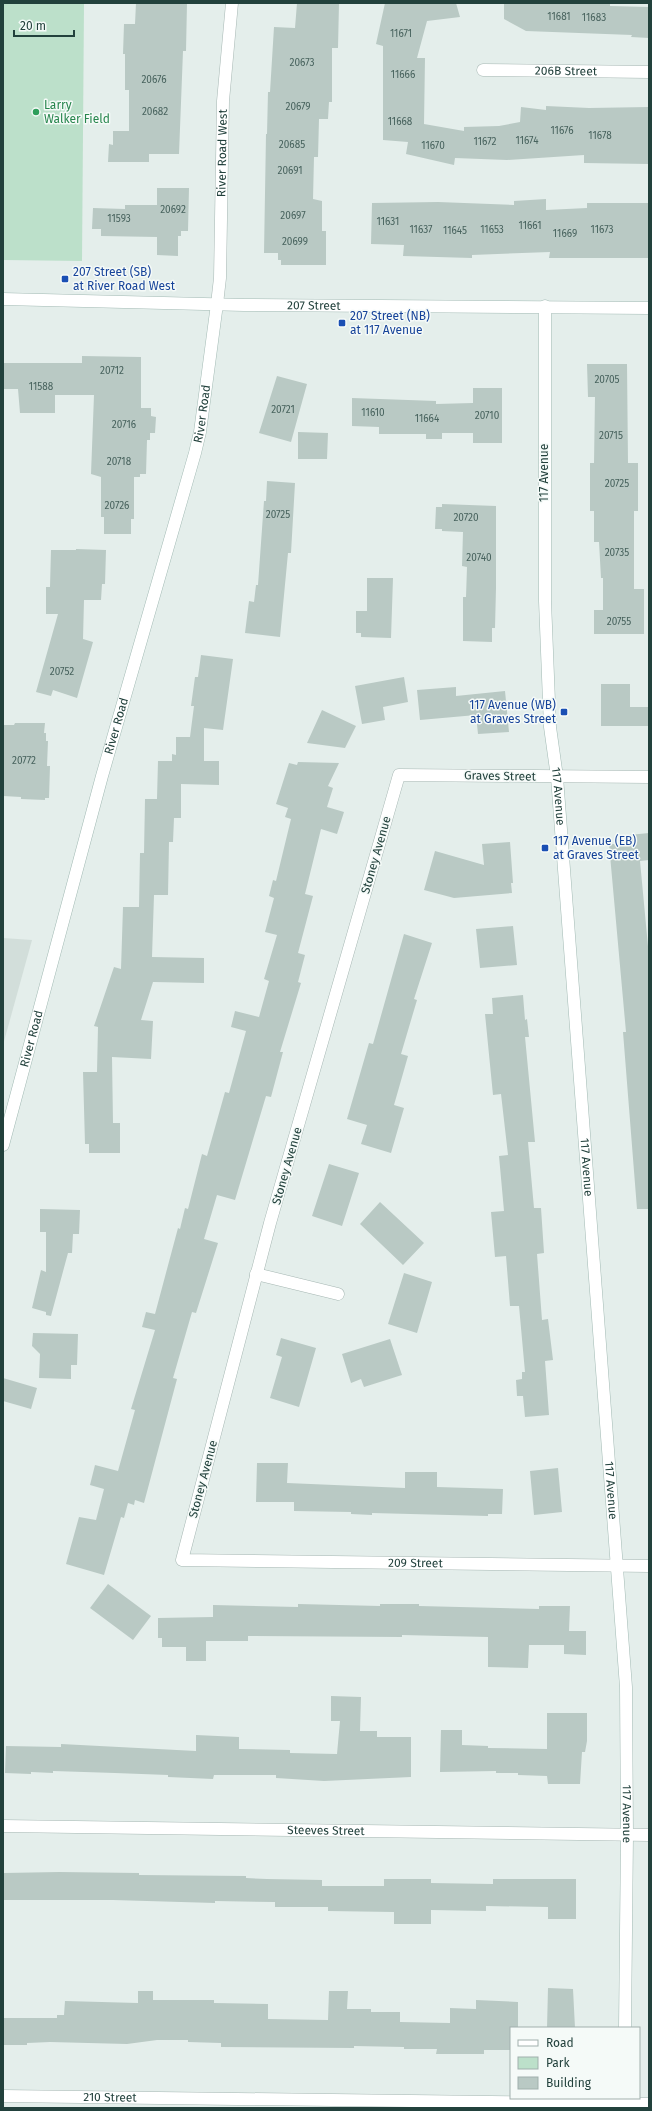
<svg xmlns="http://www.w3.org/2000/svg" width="652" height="2111" font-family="'Fira Sans',sans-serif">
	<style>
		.built { fill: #d2deda }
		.green { fill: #bce0ca }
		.building { fill: #b9c9c4 }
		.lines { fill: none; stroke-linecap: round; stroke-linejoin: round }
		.street-casing { stroke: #a6b7b3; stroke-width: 13 }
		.secondary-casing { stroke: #a2bab4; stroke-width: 13 }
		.street { stroke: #fff; stroke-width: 12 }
		.secondary { stroke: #fff; stroke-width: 12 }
		.leisure-dot { fill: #2e9e5b; stroke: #f5faf8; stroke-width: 1.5 }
		.transit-dot { fill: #1a4fb4; stroke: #f5faf8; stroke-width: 1.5 }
		.labels { text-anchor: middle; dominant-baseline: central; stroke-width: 3; stroke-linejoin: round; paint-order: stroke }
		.number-label { font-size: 10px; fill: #48635e }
		.street-label { font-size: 12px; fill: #22413c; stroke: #f5faf8 }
		.leisure-label { font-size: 12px; fill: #27864d; stroke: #f5faf8; text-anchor: start }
		.transit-label { font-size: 12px; fill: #164399; stroke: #f5faf8; text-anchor: start }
	</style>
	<rect width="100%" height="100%" fill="#e4eeeb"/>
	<!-- built -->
	<path class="built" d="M3,938L32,940L3,1045Z"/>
	<!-- green -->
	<path class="green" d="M3,3H84L82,261L3,260Z"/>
	<!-- building -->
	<path class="building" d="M136,3H187L186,51H183L179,154H149V162H108L109,144L113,145V131H129V90H125V54H123L124,24H135Z
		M297,3H339L338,48H332V102H329L328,119H319L318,157H314L313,199L322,201V231H326V265H281V260H278V253H264L266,134H267L268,92H270L274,27L295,28Z
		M385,3H456L460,17L427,21L417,58H425L424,124L464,131V127L499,126L520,122L521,107L546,110V106L589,108L649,107V164L584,163V155L507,160L455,158L454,165L406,154L408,142L383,140V46L376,44Z
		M504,3H610V6L649,7V38L631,37L632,35L526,31L504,19Z
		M157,188H189L188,231H181V236H178V256L157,255V237L101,236V229H92L93,208L125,209V205H157Z
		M546,199V210L587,208V203H649V258H549L550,252L472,255V258L403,256L404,245L371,244L372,203L438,202L514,205V201Z
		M82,356L141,357V408H151V416L156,417L155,433H150V440H147L146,474H140V477H134V519H131V534H104V517H101V477L91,474L94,395H55V413H20L18,389H3V363H82Z
		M587,364H627L628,463H638V511H634V589H644V634H594V610H603V578H601L599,542H594V511H590V463H594L595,397H588Z
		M277,376L307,384L291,442L259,433Z
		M473,388H502V443H473V433H442V439H426V434H379V427L352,426V398L436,401V404L473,403Z
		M298,432L328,433L327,459H298Z
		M267,481L295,483L291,553H288L280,637L245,633L249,601L254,602L256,585H258L264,501H266Z
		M442,504L496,506V588L495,628H492V642L463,641V597H466L467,567L462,566L463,532L442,531V529H435L436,507H442Z
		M76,549L106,550L105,584H102L101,600H84L83,639L93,642L77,698L53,690L51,696L36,692L58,614H46V587H50L51,550H76Z
		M367,578H393L391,638L361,637V633H356V611H367Z
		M201,655L233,659L223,730L204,728V761H219V785L181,784V818H174L173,842H169L168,895H154L152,957L204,958V983L153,982L141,1020L153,1021L151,1059L112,1057L113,1123H120V1153H89V1144H85L83,1072H97L98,1027L94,1026L114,967L121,969L123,907H139L140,853H144L145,799H157L158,761H172V754L176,755V737H190L194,706H191L195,677H198Z
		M404,677L408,702L383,707L385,720L362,724L355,686Z
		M601,684H630V707H649V726H601Z
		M456,687V696L505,691L509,732L478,734L476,715L420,720L417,690Z
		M322,710L356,726L345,748L307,743Z
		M15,723H45L44,733H46V741H48L47,766H50L49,798H45V800L21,799V797L3,796V725H14Z
		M298,762L339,763L328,786L333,788L327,807L344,812L337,834L321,829L305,894L313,896L298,953L305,955L298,982L301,983L280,1052H283L271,1097L266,1096L235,1200L217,1195L204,1239L218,1243L196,1313L192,1312L173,1378L177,1379L144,1503L135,1500L134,1505L128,1503L124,1518L121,1517L104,1575L66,1564L79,1517L96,1520L104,1489L90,1485L95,1465L118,1471L135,1410L131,1409L155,1330L142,1327L146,1312L155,1314L178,1228L180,1229L185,1208L188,1209L202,1154L207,1156L225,1092L229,1093L246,1031L231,1027L235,1011L259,1017L269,981L264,979L277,935L265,932L274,898L269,896L273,880L276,881L291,819L285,817L288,808L276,804L289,763L297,765Z
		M649,833V860L640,861L649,957V1209H637L623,1032H626L609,844H620L619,836Z
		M510,842L513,883H511L512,893L454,898L424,890L435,851L484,865L482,844Z
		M513,926L517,965L480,968L476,929Z
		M404,934L432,943L414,999L417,1000L401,1054L408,1056L394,1105L404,1108L391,1153L361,1144L367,1125L347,1119L369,1043L373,1044Z
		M523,995L525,1020L527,1019L529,1037H525L535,1142H528L534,1208H541L544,1253L537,1254L542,1320L548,1319L553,1360L545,1361L549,1415L525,1417L523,1396H517L516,1380L522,1379V1372H525L519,1306H510L506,1256L495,1257L491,1212L504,1211L499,1156L508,1155L501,1094L493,1095L485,1014H493L492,998Z
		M329,1164L359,1173L342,1226L312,1216Z
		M380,1202L424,1243L403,1265L360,1224Z
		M40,1209L80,1210L79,1234H73L72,1253H68L51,1316L46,1315V1312L32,1308L41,1270L46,1272V1232H40Z
		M404,1273L432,1282L417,1333L388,1324Z
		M33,1333L78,1334L77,1365H71V1379L39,1378L40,1354L32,1346Z
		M281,1338L316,1348L299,1407L270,1398L282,1357L276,1355Z
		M390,1339L402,1375L364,1387L361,1379L351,1383L342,1354Z
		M3,1378L37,1388L31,1409L3,1401Z
		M257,1463H288L287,1483L405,1488V1472H437V1487L503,1489L502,1514H488V1516L372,1513V1515L351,1514V1512L294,1511V1502H256Z
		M558,1468L562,1512L534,1515L530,1471Z
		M108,1584L151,1616L133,1640L90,1608Z
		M298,1604L380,1606V1604H419V1606L539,1609V1606H570L569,1631H586V1655L564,1654V1645H529L528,1668L488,1667V1637L402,1635V1637L248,1636V1641H206V1661H186V1647H162V1638H158V1618L213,1617V1605L298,1607Z
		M331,1696L361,1697L360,1731H377V1737H411V1777L324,1781L276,1778V1775H214L213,1779L168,1777V1775L115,1773L53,1771V1773L31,1772V1774L5,1773L6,1746L61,1747V1744L196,1751V1735L239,1737V1749L290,1750V1753L337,1754L340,1721H331Z
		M547,1713H587V1741L585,1752H582L580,1784H548L547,1776L518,1775V1773H496V1771L440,1772L441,1730H462V1745L488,1746V1748L547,1749Z
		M59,1872L139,1873V1875L246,1876V1878L267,1879L322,1880V1886H384V1879H431V1883L493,1884V1879H576V1919H548V1907L486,1906V1911L431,1910V1924H394V1912L328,1911V1907H275V1902L215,1901V1903L113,1900H4V1873Z
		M548,1988L573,1989L575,2028H547Z
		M138,1991H153V2000H214V2003L268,2004V2019L328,2020L329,1991H348L347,2009H371V2012H400V2022L450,2023V2008L476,2009V2000L518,2002V2028H511V2050H484V2054H436L437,2049H404V2047L354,2046V2048L221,2047V2043L188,2042V2040H157L127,2044L50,2042L27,2043V2045H3V2018H57V2015H64L65,2001L138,2003Z"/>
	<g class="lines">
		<!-- street casing -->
		<g class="street-casing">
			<g id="street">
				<path id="s1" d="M483,70L649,72"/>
				<path id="s2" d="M217,304L220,278L223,101L232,3"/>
				<path id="s3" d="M649,777L399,775L270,1223L182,1560L649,1566"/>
				<path d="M256,1274L338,1294"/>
				<path id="s4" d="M3,1826L649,1835"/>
				<path id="s5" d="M3,2096L649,2104"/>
			</g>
		</g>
		<!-- secondary casing -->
		<g class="secondary-casing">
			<g id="secondary">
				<path id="s6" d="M3,299L244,305L649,308"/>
				<path id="s7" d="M545,306V601L550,727L557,777L626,1687L627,1835L625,2028"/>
				<path id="s8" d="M3,1145L102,776L195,453L200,432L217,304"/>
				<path d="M624,2108V2098"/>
			</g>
		</g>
		<!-- street -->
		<use href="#street" class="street"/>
		<!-- secondary -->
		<use href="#secondary" class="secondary"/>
	</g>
	<!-- markers -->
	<circle class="leisure-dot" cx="36" cy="112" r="4"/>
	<g class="transit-dot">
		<rect x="61" y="275" width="8" height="8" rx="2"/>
		<rect x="338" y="319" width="8" height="8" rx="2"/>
		<rect x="560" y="708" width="8" height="8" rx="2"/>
		<rect x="541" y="844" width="8" height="8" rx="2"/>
	</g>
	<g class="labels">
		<!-- number labels -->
		<g class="number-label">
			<text x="559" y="17">11681</text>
			<text x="594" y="18">11683</text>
			<text x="401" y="34">11671</text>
			<text x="302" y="63">20673</text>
			<text x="403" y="75">11666</text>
			<text x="154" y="80">20676</text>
			<text x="298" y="107">20679</text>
			<text x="155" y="112">20682</text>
			<text x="400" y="122">11668</text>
			<text x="562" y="131">11676</text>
			<text x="600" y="136">11678</text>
			<text x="527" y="141">11674</text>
			<text x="485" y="142">11672</text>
			<text x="292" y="145">20685</text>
			<text x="433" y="146">11670</text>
			<text x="290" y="171">20691</text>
			<text x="173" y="210">20692</text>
			<text x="293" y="216">20697</text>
			<text x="119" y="219">11593</text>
			<text x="388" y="222">11631</text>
			<text x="530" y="226">11661</text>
			<text x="421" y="230">11637</text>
			<text x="492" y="230">11653</text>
			<text x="602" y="230">11673</text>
			<text x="455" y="231">11645</text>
			<text x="565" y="234">11669</text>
			<text x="295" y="242">20699</text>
			<text x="112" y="371">20712</text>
			<text x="607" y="380">20705</text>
			<text x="41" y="387">11588</text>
			<text x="283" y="410">20721</text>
			<text x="373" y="413">11610</text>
			<text x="487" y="416">20710</text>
			<text x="427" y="419">11664</text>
			<text x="124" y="425">20716</text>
			<text x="611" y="436">20715</text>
			<text x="119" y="462">20718</text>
			<text x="617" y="484">20725</text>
			<text x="117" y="506">20726</text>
			<text x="278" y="515">20725</text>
			<text x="466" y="518">20720</text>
			<text x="617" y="553">20735</text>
			<text x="479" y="558">20740</text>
			<text x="619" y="622">20755</text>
			<text x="62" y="672">20752</text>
			<text x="24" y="761">20772</text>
		</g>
		<!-- street labels -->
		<g class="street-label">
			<text stroke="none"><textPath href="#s1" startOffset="83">206B Street</textPath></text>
			<text stroke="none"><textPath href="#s2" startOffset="151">River Road West</textPath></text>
			<text stroke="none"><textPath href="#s6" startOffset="311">207 Street</textPath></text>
			<text stroke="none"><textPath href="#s8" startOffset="758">River Road</textPath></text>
			<text transform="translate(544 473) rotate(-90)">117 Avenue</text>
			<text stroke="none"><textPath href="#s8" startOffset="434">River Road</textPath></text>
			<text transform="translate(500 776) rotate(1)">Graves Street</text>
			<text stroke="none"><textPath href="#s7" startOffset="491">117 Avenue</textPath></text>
			<text transform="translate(376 855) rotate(-74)">Stoney Avenue</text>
			<text stroke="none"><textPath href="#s8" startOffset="110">River Road</textPath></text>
			<text transform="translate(287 1166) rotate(-74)">Stoney Avenue</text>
			<text stroke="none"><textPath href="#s7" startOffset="863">117 Avenue</textPath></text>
			<text transform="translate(203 1479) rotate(-75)">Stoney Avenue</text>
			<text stroke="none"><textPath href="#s7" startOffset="1187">117 Avenue</textPath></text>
			<text stroke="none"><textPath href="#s3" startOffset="1298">209 Street</textPath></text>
			<text stroke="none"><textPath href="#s7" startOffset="1511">117 Avenue</textPath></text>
			<text stroke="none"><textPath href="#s4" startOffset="323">Steeves Street</textPath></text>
			<text stroke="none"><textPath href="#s5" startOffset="107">210 Street</textPath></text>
		</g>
		<!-- leisure labels -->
		<g class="leisure-label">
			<text x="44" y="105">Larry<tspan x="44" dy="14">Walker Field</tspan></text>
		</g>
		<!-- transit labels -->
		<g class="transit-label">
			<text x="73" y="272">207 Street (SB)<tspan x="73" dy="14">at River Road West</tspan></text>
			<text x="350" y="316">207 Street (NB)<tspan x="350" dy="14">at 117 Avenue</tspan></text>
			<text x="556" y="705" text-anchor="end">117 Avenue (WB)<tspan x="556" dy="14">at Graves Street</tspan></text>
			<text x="553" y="841">117 Avenue (EB)<tspan x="553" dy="14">at Graves Street</tspan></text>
		</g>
	</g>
	<!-- border -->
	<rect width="652" height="2111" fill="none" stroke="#22413c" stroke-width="8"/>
	<!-- legend -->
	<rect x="510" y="2027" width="130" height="72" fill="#f5faf8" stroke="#a1b0ad"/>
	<rect x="518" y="2040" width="20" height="6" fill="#ffffff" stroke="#a1b0ad"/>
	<text x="546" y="2047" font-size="12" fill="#22413c">Road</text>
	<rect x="518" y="2057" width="20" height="12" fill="#bce0ca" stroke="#a1b0ad"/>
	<text x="546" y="2067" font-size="12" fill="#22413c">Park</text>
	<rect x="518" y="2077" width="20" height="12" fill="#b9c9c4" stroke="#a1b0ad"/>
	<text x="546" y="2087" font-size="12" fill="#22413c">Building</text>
	<!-- scale -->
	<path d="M14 30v6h60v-6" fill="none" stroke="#22413c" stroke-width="2"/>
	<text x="20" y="30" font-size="12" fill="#22413c" stroke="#f5faf8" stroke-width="3" paint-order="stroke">20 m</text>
</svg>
